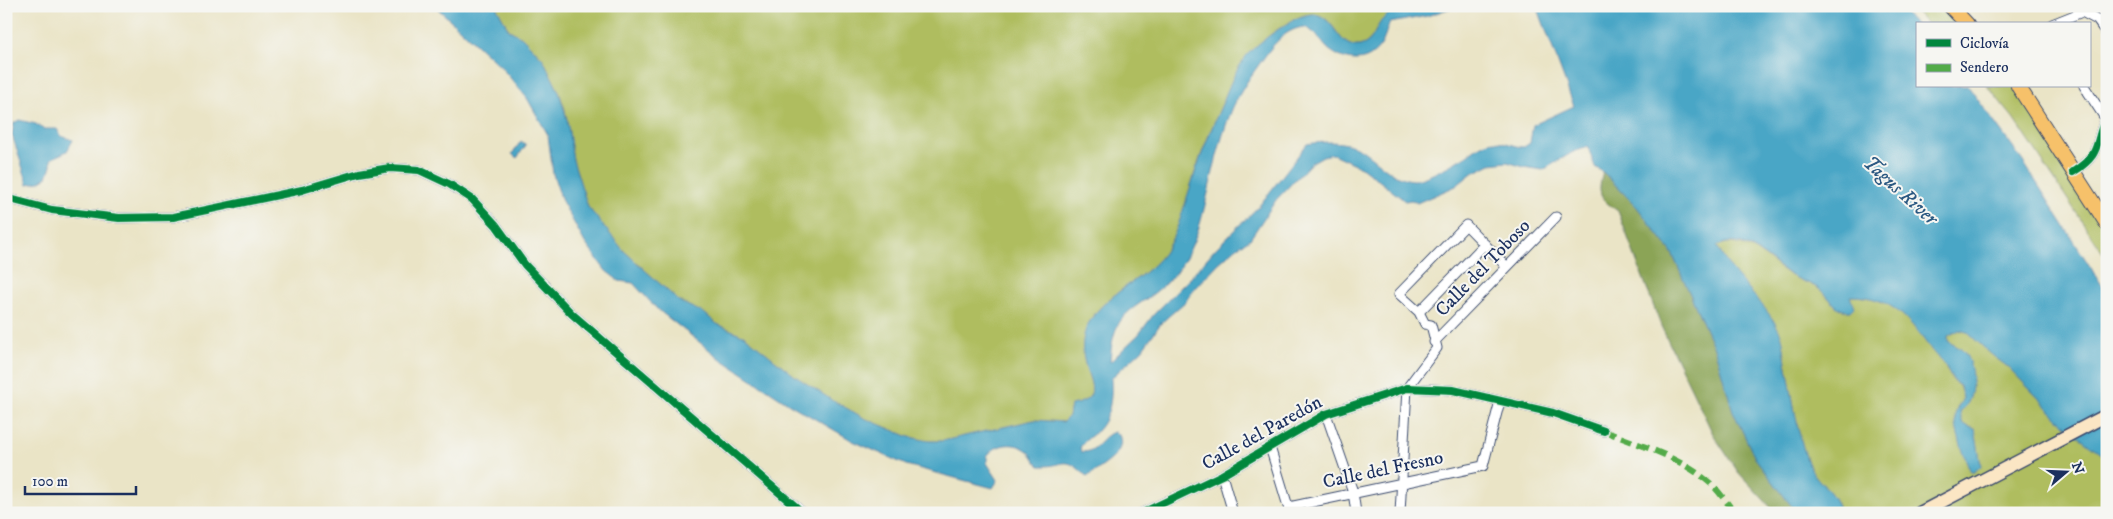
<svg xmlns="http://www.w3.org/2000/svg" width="2113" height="519" font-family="'IM FELL DW Pica',serif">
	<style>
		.green { fill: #afbd5f; stroke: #65765e }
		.forest { fill: #8ba456; stroke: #536a5a }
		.water { fill: #48a6c6; stroke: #326a92 }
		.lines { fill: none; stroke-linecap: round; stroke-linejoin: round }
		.minor-casing { stroke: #3a4a6e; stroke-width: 11 }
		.secondary-casing { stroke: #3a4a6e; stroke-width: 15 }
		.primary-casing { stroke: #3a4a6e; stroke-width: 16 }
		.minor { stroke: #fff; stroke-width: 9 }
		.secondary { stroke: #fbe6c4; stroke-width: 12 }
		.primary { stroke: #f6c16b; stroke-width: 14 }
		.quiet { stroke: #52ab49; stroke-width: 6; stroke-dasharray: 12 6; stroke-linecap: butt }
		.cycleway-casing { stroke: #f6f6f2; stroke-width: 11 }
		.cycleway { stroke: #00873e; stroke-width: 8 }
		.labels { text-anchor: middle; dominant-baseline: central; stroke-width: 4; stroke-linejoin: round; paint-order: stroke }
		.street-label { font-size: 19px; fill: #1b2f5e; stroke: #f6f6f2 }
		.water-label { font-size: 20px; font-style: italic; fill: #2b5982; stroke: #f6f6f2 }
	</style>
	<rect width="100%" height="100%" fill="#f6f6f2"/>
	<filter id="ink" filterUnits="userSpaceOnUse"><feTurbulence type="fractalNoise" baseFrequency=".02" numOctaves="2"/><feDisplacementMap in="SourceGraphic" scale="10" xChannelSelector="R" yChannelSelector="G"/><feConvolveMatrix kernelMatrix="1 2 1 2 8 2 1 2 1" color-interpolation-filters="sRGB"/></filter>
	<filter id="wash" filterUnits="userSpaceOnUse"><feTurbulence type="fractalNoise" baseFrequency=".0096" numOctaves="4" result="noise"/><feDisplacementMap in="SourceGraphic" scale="20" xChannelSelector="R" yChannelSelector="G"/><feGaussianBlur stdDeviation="1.12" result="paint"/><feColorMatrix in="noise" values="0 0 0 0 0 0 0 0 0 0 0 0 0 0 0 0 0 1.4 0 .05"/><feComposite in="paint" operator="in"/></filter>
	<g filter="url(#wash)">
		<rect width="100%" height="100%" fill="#eae4c6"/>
		<!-- green -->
		<path class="green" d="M496,6H1416C1405,8 1394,9 1385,17C1375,26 1374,45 1357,46C1351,46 1346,43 1341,38C1335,30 1330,20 1321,16C1304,7 1274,32 1261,42C1242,58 1232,79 1223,102C1213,125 1203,148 1195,172C1187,197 1181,224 1168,247C1149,280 1099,294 1086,329C1083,339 1082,349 1084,359C1088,381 1105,399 1071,405L1069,416L1063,422L1034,420L943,441H929L909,437L864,418L830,399L795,376L745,336L717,324L704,313L680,302L624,251L588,207L573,160L565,109L559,92L543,59L522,37L509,30Z
			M1911,6H1942L1960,24H1927Z
			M1987,86H2013L2107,232V259L2015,120Z
			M1727,243C1755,244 1766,259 1788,274C1800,281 1812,283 1823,292C1832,301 1836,311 1850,311L1849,296C1896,296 1909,321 1934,353C1937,357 1941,360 1944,364C1949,373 1951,381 1959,386L1963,398C1961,403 1957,407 1956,412C1952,423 1966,461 1971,472H1974L1980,461L1975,429C1963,425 1961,423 1960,411C1977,403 1974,362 1962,350C1958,346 1952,345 1948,341V336L1959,330L1967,332L1992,355L2008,367L2069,429L2107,458V513H1986L1981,506L1976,513H1840C1835,489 1816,484 1808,463C1796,430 1793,396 1786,362C1784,352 1784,341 1779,332C1764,299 1732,279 1717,246Z"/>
		<!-- forest -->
		<path class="forest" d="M1603,172L1637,207L1671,251L1715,350L1733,411L1755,458L1797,513H1776L1738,472L1713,434L1661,326L1618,211C1599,198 1597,195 1603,172Z"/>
		<!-- water -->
		<path class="water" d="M435,6H496L509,30L522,37L543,59L559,92L567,119L573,160L588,207L624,251L680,302L704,313L717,324L745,336L795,376L830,399L864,418L909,437L929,441H943L1034,420L1063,422L1069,416L1071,405C1105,399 1088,381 1084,359C1082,349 1082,339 1086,329C1101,293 1148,281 1168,247C1178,230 1183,209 1189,191C1199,160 1210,131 1223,102C1229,86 1236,69 1247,55C1255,46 1266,38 1276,31C1285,25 1295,18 1306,15C1334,7 1336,51 1360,46C1375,42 1375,26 1384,18C1402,1 1435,6 1457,6L1427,16L1390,23C1385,30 1386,40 1379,48C1365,66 1343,62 1327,48C1320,40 1314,30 1304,27C1285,29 1273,45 1263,59C1252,74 1241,90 1233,107C1217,144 1211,186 1200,224C1193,246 1183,267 1166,283C1133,314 1113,307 1110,362L1139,334L1154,314L1190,278L1216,248L1259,206L1307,144C1326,141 1350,140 1366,153C1380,163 1393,178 1412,180C1424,181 1456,162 1467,155C1475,149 1483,142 1494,141C1504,141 1514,147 1524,147L1530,143L1533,125L1574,106L1537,6H1898L1917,26V86H1968L2024,163L2107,293V458L2069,429L2008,367L1992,355L1967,332L1959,330L1948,336V341C1952,345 1958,346 1962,350C1975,362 1977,402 1960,411C1961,423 1963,425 1975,429L1981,466L1974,472H1971C1966,461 1952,423 1956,412C1957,407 1961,403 1963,398L1960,386C1951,380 1950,372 1944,364C1941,360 1937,357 1933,352C1910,321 1893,295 1850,296L1854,307L1850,311C1836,311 1833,301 1823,292C1813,283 1800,281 1789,274C1769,261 1743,232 1717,246C1732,279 1764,299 1780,332C1784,341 1784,352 1786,362C1793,396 1796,430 1808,463C1816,484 1835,489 1840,513H1797L1755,458L1733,411L1715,350L1671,251L1637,207L1603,172L1595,167L1588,147L1573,152L1543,170L1524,167L1507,162L1491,164L1471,174L1456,186L1417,203L1412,200L1405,201L1363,168L1333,154L1323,156L1311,163L1276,200L1250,239L1236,248L1219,263L1192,291L1186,301L1161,323L1142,350L1111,378C1112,397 1111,416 1097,431C1091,437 1084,440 1080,448L1082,452C1097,453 1101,436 1114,432L1119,435C1128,454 1099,468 1087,477C1064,453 1066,467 1040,466C1035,462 1034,458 1030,453C1018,441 997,442 987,456V463L998,480L993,488L906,465L853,441L791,405L721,359L657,309L633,283L619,281L606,271L585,243L562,201L553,174L548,135L527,98L501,67Z
			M19,120L36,124L43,129H57L61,136L73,140L67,151L51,159V166L47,177L39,182L28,184L12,135L14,123Z
			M521,141L526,145L517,158L512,154Z"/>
	</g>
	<g filter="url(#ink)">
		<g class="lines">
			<!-- minor casing -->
			<g class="minor-casing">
				<path id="minor" d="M2097,20L2107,34
					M2052,24L2082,12L2097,20L2107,22
					M2084,86L2105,118
					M2073,172C2104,152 2093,144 2107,116
					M6,198L52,210L119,218L173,217L302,190L359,173L390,168L419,170L449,184L472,199L496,225L525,265L572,314L803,513
					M1419,312L1485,244
					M1434,342L1556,217
					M1407,388L1437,348L1431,325L1425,324L1419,312L1399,294L1466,225L1507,267
					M1326,414L1353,492L1356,513
					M1270,447L1290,513
					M1222,475L1233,513
					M1289,507L1483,466L1500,401
					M1142,513L1222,475L1326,414L1407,388L1453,390L1553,413L1604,431
					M1400,513L1407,388"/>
			</g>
			<!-- secondary casing -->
			<g class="secondary-casing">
				<path id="secondary" d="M1920,513L2107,415"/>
			</g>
			<!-- primary casing -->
			<g class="primary-casing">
				<path id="primary" d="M1950,6L1967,24
					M2018,86L2107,224"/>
			</g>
			<!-- minor -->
			<use href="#minor" class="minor"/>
			<!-- secondary -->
			<use href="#secondary" class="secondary"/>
			<!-- primary -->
			<use href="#primary" class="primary"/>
			<!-- quiet -->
			<path class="quiet" d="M1604,431C1640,445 1680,457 1710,483C1719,491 1727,503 1735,513"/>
			<!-- cycleway casing -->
			<g class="cycleway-casing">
				<path id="cycleway" d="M2073,172C2104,152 2093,144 2107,116
					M6,198L52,210L119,218L173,217L302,190L359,173L390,168L419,170L449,184L472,199L496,225L525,265L572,314L803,513
					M1142,513L1222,475L1326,414L1407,388L1453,390L1553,413L1604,431"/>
			</g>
			<!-- cycleway -->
			<use href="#cycleway" class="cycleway"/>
		</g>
	</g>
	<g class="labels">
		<!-- street labels -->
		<g class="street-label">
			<text transform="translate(1483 268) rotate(-46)">Calle del Toboso</text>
			<text transform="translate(1262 433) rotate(-29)">Calle del Paredón</text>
			<text transform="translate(1383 470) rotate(-12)">Calle del Fresno</text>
		</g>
		<!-- water labels -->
		<g class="water-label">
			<text transform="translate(1900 191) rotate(42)">Tagus River</text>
		</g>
	</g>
	<!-- margin -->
	<rect width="2113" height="519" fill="none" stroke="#f6f6f2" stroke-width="25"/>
	<!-- legend -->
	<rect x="1916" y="22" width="175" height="65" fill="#f6f6f2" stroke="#9ea6b7"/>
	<rect x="1926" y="39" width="25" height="8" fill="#00873e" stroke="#9ea6b7"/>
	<text x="1960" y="48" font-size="15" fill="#1b2f5e">Ciclovía</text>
	<rect x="1926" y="64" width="25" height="8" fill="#52ab49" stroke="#9ea6b7"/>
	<text x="1960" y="72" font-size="15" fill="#1b2f5e">Sendero</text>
	<!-- north arrow -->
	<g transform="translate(2066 472) rotate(71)" stroke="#f6f6f2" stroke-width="4" paint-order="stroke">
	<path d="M0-4L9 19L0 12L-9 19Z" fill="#1b2f5e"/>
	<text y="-8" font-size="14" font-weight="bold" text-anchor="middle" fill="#1b2f5e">N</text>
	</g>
	<!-- scale -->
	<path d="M25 486v8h111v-8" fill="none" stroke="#1b2f5e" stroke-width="2.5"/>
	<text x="32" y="486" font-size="15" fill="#1b2f5e" stroke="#f6f6f2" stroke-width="4" paint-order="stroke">100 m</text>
</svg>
